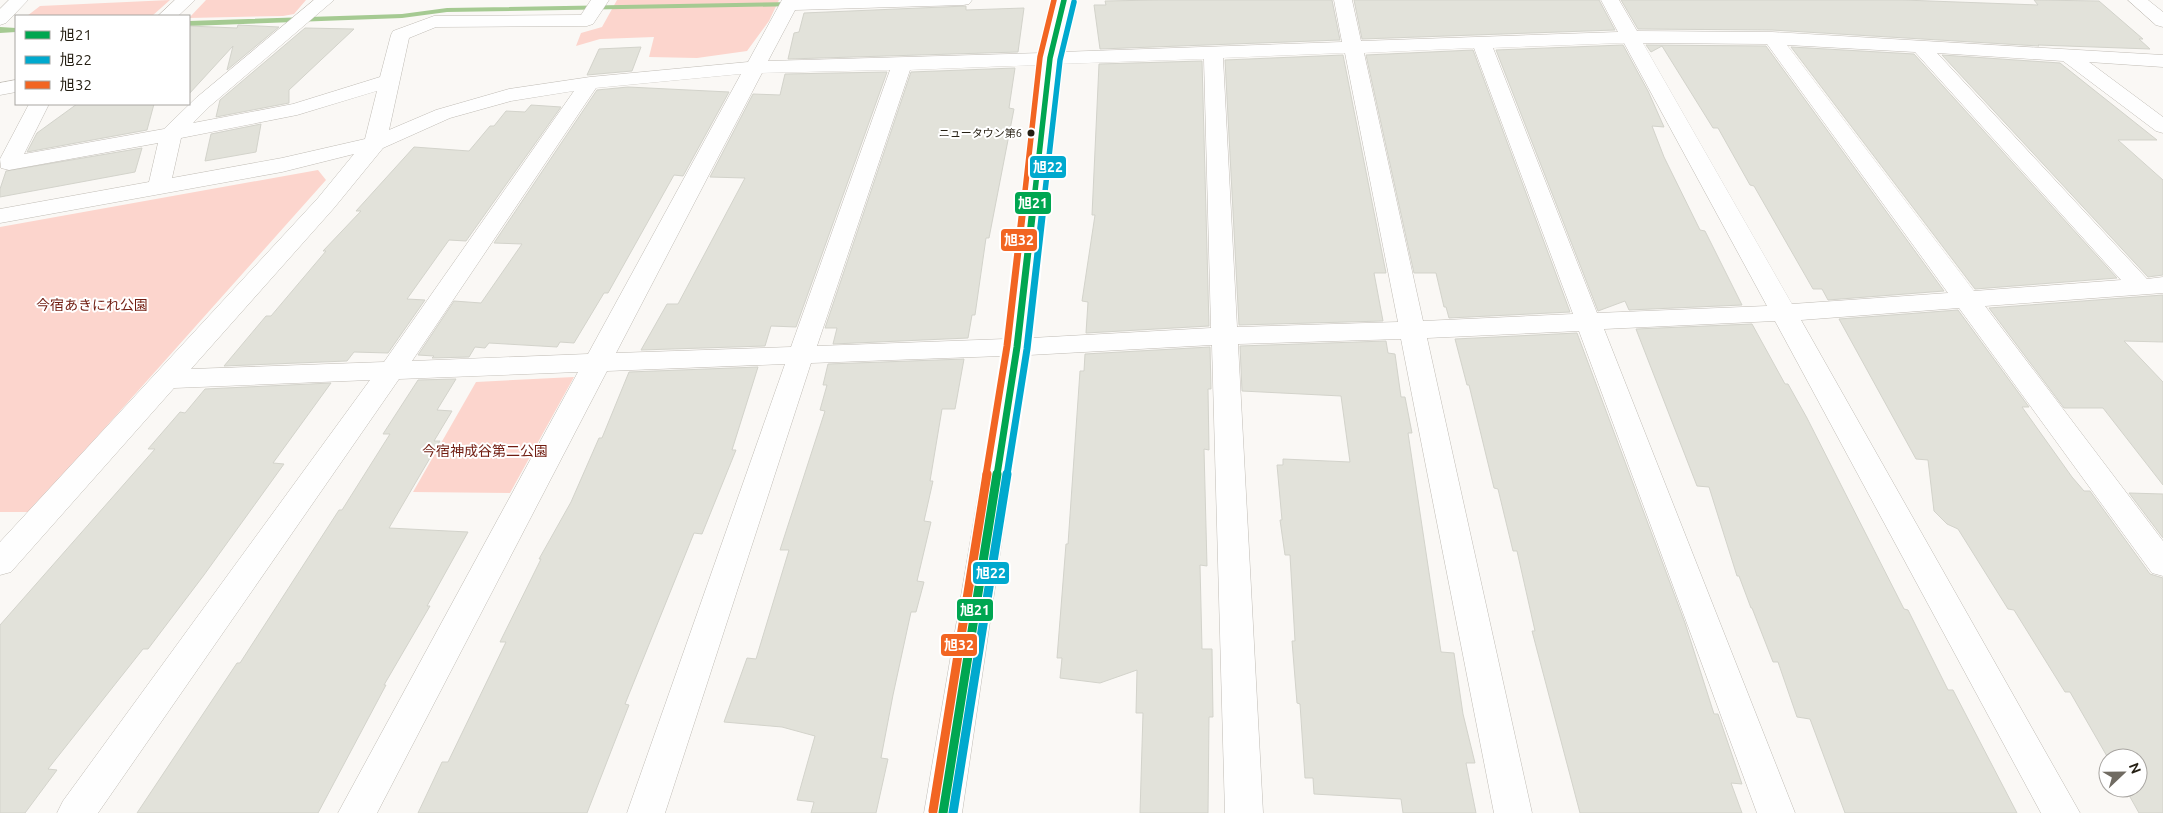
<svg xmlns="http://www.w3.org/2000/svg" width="2163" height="813" font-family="Ubuntu,'Noto Sans JP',sans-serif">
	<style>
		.green { fill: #fcd5cd }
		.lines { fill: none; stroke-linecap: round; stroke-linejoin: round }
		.stream { fill: #a5ca92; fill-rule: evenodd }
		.building { fill: #e2e2da; stroke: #d3d3cb }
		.minor-casing { stroke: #c0bcb5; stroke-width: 1 }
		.minor { fill: #fefefe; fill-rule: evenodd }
		.bus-1-far2-casing { stroke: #fff; stroke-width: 8 }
		.bus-1-far1-casing { stroke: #fff; stroke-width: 11 }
		.bus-1-casing { stroke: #fff; stroke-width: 12 }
		.bus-2-far2-casing { stroke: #fff; stroke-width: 8 }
		.bus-2-far1-casing { stroke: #fff; stroke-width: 11 }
		.bus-2-casing { stroke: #fff; stroke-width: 12 }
		.bus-3-far2-casing { stroke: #fff; stroke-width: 8 }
		.bus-3-far1-casing { stroke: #fff; stroke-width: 11 }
		.bus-3-casing { stroke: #fff; stroke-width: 12 }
		.bus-1-far2 { stroke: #00a651; stroke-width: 5.5 }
		.bus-1-far1 { stroke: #00a651; stroke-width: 7 }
		.bus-1 { stroke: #00a651; stroke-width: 9 }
		.bus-2-far2 { stroke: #00a9ce; stroke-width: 5.5 }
		.bus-2-far1 { stroke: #00a9ce; stroke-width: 7 }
		.bus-2 { stroke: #00a9ce; stroke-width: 9 }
		.bus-3-far2 { stroke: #f26522; stroke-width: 5.5 }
		.bus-3-far1 { stroke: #f26522; stroke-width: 7 }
		.bus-3 { stroke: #f26522; stroke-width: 9 }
		.bus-dot { fill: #251f13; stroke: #fff; stroke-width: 2 }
		.labels { text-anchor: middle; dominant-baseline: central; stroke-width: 4; stroke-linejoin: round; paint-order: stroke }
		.far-bus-label { font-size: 11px; fill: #251f13; stroke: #fff; text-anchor: end }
		.park-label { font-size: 14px; fill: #711d11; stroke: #fff }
		.line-badge { stroke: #fff; stroke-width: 2 }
		.badge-label { font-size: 14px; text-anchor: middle; font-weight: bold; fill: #fff }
	</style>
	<rect width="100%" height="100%" fill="#faf8f5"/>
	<!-- green -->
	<path class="green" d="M170,0L152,16H27L40,6Z
		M206,0H306L294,14L283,16L189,18Z
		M617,0H779L769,21L747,51L697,58L649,57L654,37L600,39L576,46L581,33L602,27Z
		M318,170L326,180L30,512H0V227Z
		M574,377L510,493L413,492L476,382Z"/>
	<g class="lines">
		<!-- stream -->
		<path class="stream" d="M796,2L800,4L799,6L447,12L402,18L189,26V21L402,14L447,8Z
			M0,27L16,28V32L0,33Z"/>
	</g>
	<!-- building -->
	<path class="building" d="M1158,0H1332L1340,40L1100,49L1094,5H1106L1105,1Z
		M1354,0H1599L1615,30L1362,39Z
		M1621,0H1903L2038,5L2034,0L2099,1L2143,39H2139L2150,49L2038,45L2039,46L1772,30L1638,29Z
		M966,6V10L1024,8L1018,52L788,59L794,33L799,32L804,13Z
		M238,25L279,27L227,70L233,46L189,94V26L237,28Z
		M305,28L354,29L289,90V103L216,117L220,100Z
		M1623,45L1648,91L1664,127L1652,126L1664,157L1700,230L1705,231L1742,305L1629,310L1625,301L1598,311L1496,50Z
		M1646,45L1766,46L1944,291L1828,300L1822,289H1813L1754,186L1750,185L1718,128H1713L1662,46L1651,52Z
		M641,47L632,71L587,75L599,49Z
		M1791,47L1914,54L2117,278L1975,289Z
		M1473,50L1570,312L1449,318L1446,307H1444L1436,273H1414L1366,55Z
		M1343,55L1386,273H1374L1383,321L1239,325L1225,60Z
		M1942,55L2060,63L2157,140H2118L2163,180V275L2148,277Z
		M1202,61L1209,326L1086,333L1088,302L1082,301L1095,215H1092L1099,64Z
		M1015,68L1009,108L1014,109L989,238H986L975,315H972L968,338L833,344L837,328H825L911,72Z
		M887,72L796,327L771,326L765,346L641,350L667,304H678L745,178L710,177L753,94L780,95L785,74Z
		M628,87L729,92L683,176L674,175L608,293H604L574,343L560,342L557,347L489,343L485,348L475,347L469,357L432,358L434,356L418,355L454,301L481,303L522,244L494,243L597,90Z
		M77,104H154L147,130L27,152L37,133Z
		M531,105L561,107L466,241L449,240L407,299L425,300L388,353L354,352L347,361L224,366L266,316H271L326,251H323L361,211H356L414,147L469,151L490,126H494L506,111L525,112Z
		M261,124L256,152L205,161L211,134Z
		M142,148L135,172L0,197V189L6,171Z
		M2163,295V342L2124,341L2163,382V485L2103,408H2064L1989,308Z
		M1958,310L2029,407H2022L2072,477L2084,491H2090L2150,574L2163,578V813H2139L2125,788H2138V758H2108L2070,692H2065L2014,610L2008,609L1958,529L1947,524L1934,511L1928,460L1916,459L1839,319Z
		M1752,324L1785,384H1788L1807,418L1904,609L1908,610L1948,690H1953L2017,813H1845L1810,719L1797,717L1778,662H1773L1752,608H1751L1739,576H1737L1709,487L1697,486L1636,329Z
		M1577,333L1685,623L1714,714H1718L1742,784L1731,783L1742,813H1580L1532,631H1535L1517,551H1513L1498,489L1494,488L1469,385H1467L1455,339Z
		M1386,341L1388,353L1395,354L1401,397H1405L1412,433H1408L1441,652L1454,653L1463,714L1475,763H1466L1476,813H1403L1401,799L1314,794L1313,778H1305L1300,704L1297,703L1292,641H1295L1290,555H1285L1280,520H1282L1277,465H1283V459L1350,462L1341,396L1242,391L1240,346Z
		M1210,347L1211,389H1208L1209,450L1204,449L1207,566L1200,565L1202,649H1212L1213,717H1209L1208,813H1140L1143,713H1136L1137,670L1100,683L1060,678L1062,658H1057L1066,544H1068L1080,371H1084L1085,354Z
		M964,359L955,409H942L930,481H933L924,521L931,522L917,581L924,582L916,612H911L893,695L881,758L888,759L876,813H811L814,802L797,800L815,736L782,727L724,722L747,658L756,659L789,550H780L825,411L820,410L827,385H823L828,364Z
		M758,367L732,450H736L702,534L694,533L625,704L629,705L587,813H418L442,762H448L506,642H500L541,559H539L571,502L599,438H602L629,372Z
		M456,379L437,410L452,411L434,441H440L389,528L468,532L427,606H430L384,685H386L318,813H137L237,663H240L339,510H342L390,434H383L418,380Z
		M331,383L273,463L284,464L204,575L148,649H143L48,769L57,770L25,813H0V625L155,449H148L180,412L185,413L205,389Z
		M2129,493L2163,494V538Z"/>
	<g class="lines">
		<!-- minor casing -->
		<g class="minor-casing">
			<path id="minor" d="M9,0H28L6,23L0,25V9Z
				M175,0H195L178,16H158Z
				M314,0H334L210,106L193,123L293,104L380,77L391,35L393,31L434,16L581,15L591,0H609L593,24L587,26L436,27L409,38L389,130L436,110L509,89L590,77L748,62L782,0H972L969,4L963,5L795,10L768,61L1042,53L1055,0H1073L1061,52L1342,42L1334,0H1352L1361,41L1618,32L1601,0H1619L1637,31L1772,32L2163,55V67L2089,62L2163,117V133L2156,131L2063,61L1937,53L2147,279L2163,277V293L1985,306L2163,541V576L2152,573L1959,308L1801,320L2080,813H2041L1775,321L1604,329L1795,813H1757L1579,331L1427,338L1532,813H1494L1401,339L1238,344L1263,813H1225L1212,345L1029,355L962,813H924L1002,356L811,363L665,813H627L785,364L607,371L377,813H338L578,372L399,379L98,813H57L63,801L370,380L174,388L11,572L0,575V542L318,198L354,154L282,172L0,223V209L149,182L158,143L9,170L1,168L0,159L29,104H49L24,154L164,129L196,98ZM1624,43L1767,306L1597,313L1493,48ZM1643,43L1767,44L1948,293L1792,304ZM1787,45L1915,52L2121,280L1974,291ZM1474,48L1573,314L1423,321L1364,53ZM1345,53L1398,322L1237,327L1223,58ZM1204,59L1211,328L1031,338L1059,64ZM1040,65L1005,339L817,346L910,70ZM890,70L791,347L616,353L762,73ZM741,74L588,354L412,361L596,88ZM377,91L365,139L282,158L172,178L181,138L297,115ZM574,91L384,362L191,369L334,208L383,148L450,118L511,101Z
				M2128,0H2148L2163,12V27L2156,25Z
				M16,80V92L0,95V83Z"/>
		</g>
		<!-- minor -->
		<use href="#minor" class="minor"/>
		<!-- bus-1-far2 casing -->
		<g class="bus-1-far2-casing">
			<path id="bus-1-far2" d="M1033,209L1050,58L1064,0"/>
		</g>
		<!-- bus-1-far1 casing -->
		<g class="bus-1-far1-casing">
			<path id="bus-1-far1" d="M997,475L1017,347L1033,208"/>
		</g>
		<!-- bus-1 casing -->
		<g class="bus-1-casing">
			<path id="bus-1" d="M943,813L997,474"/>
		</g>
		<!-- bus-2-far2 casing -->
		<g class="bus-2-far2-casing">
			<path id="bus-2-far2" d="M1043,209L1060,60L1074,2"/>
		</g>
		<!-- bus-2-far1 casing -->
		<g class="bus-2-far1-casing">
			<path id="bus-2-far1" d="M1007,475L1027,349L1043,208"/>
		</g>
		<!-- bus-2 casing -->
		<g class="bus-2-casing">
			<path id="bus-2" d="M953,813L1007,474"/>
		</g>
		<!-- bus-3-far2 casing -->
		<g class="bus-3-far2-casing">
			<path id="bus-3-far2" d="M1023,209L1040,57L1054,0"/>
		</g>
		<!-- bus-3-far1 casing -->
		<g class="bus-3-far1-casing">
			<path id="bus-3-far1" d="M986,475L1007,346L1023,208"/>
		</g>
		<!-- bus-3 casing -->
		<g class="bus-3-casing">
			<path id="bus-3" d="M933,811L987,474"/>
		</g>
		<!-- bus-1-far2 -->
		<use href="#bus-1-far2" class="bus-1-far2"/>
		<!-- bus-1-far1 -->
		<use href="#bus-1-far1" class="bus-1-far1"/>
		<!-- bus-1 -->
		<use href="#bus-1" class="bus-1"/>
		<!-- bus-2-far2 -->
		<use href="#bus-2-far2" class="bus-2-far2"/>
		<!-- bus-2-far1 -->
		<use href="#bus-2-far1" class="bus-2-far1"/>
		<!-- bus-2 -->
		<use href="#bus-2" class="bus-2"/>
		<!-- bus-3-far2 -->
		<use href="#bus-3-far2" class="bus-3-far2"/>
		<!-- bus-3-far1 -->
		<use href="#bus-3-far1" class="bus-3-far1"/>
		<!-- bus-3 -->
		<use href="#bus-3" class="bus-3"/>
	</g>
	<!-- markers -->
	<circle class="bus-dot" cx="1031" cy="133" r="4.5"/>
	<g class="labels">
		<!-- far-bus labels -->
		<g class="far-bus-label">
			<text x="1022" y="133">ニュータウン第6</text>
		</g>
		<!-- park labels -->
		<g class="park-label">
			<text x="92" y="305">今宿あきにれ公園</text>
			<text x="485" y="451">今宿神成谷第二公園</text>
		</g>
	</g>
	<g class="line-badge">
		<rect x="1029" y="155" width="38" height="24" rx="5" fill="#00a9ce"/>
		<rect x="1014" y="191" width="38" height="24" rx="5" fill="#00a651"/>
		<rect x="1000" y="228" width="38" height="24" rx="5" fill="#f26522"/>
		<rect x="972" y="561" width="38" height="24" rx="5" fill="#00a9ce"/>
		<rect x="956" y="598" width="38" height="24" rx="5" fill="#00a651"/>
		<rect x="940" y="633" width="38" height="24" rx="5" fill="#f26522"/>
	</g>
	<g class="badge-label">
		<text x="1048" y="172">旭22</text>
		<text x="1033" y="208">旭21</text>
		<text x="1019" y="245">旭32</text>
		<text x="991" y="578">旭22</text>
		<text x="975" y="615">旭21</text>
		<text x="959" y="650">旭32</text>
	</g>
	<!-- legend -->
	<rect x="15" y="15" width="175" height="90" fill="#ffffff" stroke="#a8a5a1"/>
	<rect x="25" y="31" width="25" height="8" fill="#00a651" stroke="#a8a5a1"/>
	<text x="60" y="40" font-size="15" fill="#251f13">旭21</text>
	<rect x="25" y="56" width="25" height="8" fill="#00a9ce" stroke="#a8a5a1"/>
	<text x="60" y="65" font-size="15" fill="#251f13">旭22</text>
	<rect x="25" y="81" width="25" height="8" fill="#f26522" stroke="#a8a5a1"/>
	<text x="60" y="90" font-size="15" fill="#251f13">旭32</text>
	<!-- north arrow -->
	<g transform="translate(2123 773) rotate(68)"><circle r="24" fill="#ffffff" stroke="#a8a5a1"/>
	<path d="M0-4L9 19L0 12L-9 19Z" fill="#706b62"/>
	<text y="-8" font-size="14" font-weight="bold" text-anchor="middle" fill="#251f13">N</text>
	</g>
</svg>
